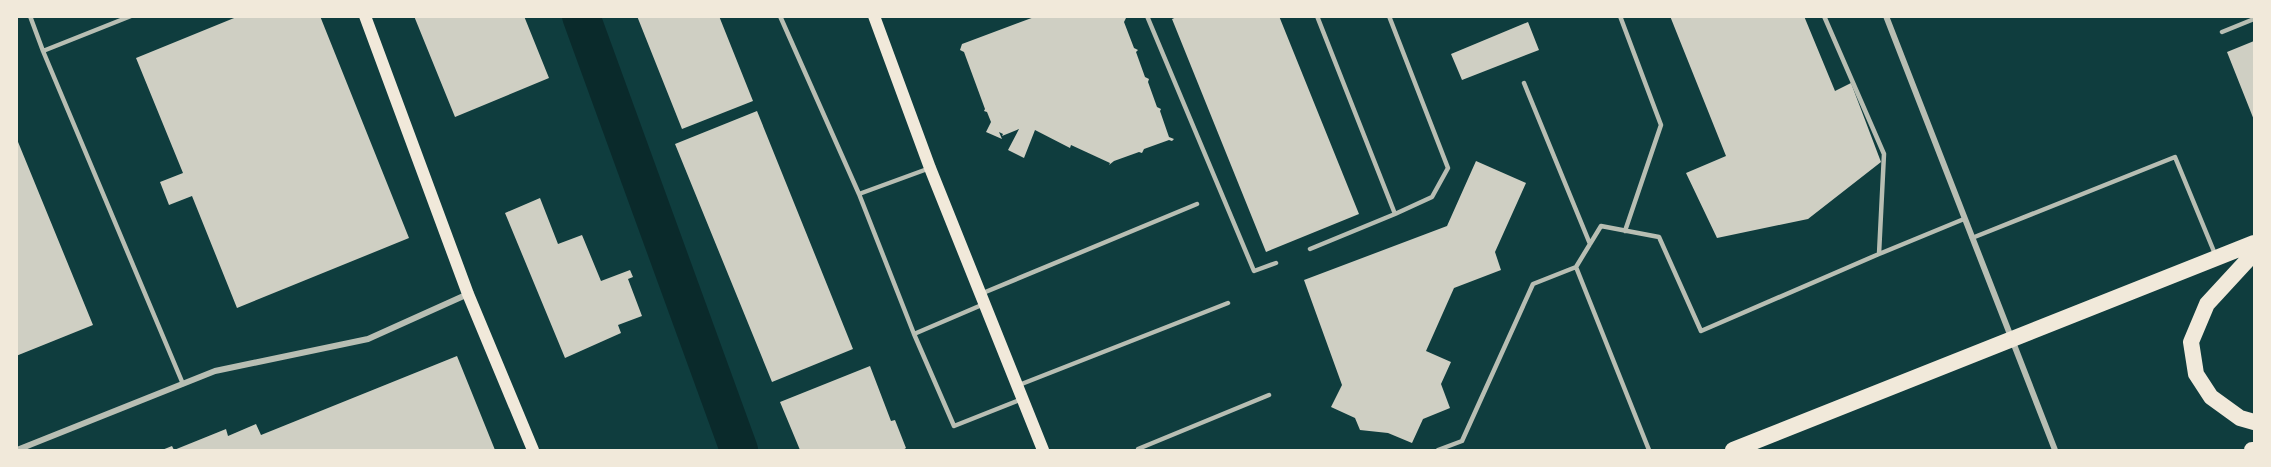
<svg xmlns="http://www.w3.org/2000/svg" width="2271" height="467" font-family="Rubik,sans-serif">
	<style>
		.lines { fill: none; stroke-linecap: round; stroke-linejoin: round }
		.canal { stroke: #0a2a2b; stroke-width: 38 }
		.building { fill: #cfcfc3 }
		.service { stroke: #b8beb3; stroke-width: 4.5 }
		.minor { stroke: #b8beb3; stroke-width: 6 }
		.secondary { stroke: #f1e9da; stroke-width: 12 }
		.trunk { stroke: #f1e9da; stroke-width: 16 }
	</style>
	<rect width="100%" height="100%" fill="#0f3d3e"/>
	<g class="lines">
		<!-- canal -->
		<path class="canal" d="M581,16L739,450"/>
	</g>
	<!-- building -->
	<path class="building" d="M239,16H320L409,238L237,308L192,196L169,205L160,182L183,173L136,58Z
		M414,16H524L549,78L455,117Z
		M637,16H719L753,101L682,129Z
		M1037,16L1126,18L1124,22L1134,48L1138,50L1136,52L1145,77L1149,79L1148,82L1157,107L1161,109L1160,111L1169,137L1174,139L1172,141L1169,140L1144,149L1142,153L1139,152L1114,161L1109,165L1110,163L1071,145L1070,148L1035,130L1024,158L1008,150L1019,129L1002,136L1003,134L999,132L1002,139L986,132L991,122L987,112L984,111L985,109L964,52L960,50L962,44Z
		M1179,16H1279L1359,214L1266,252L1172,19Z
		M1670,16H1804L1835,91L1851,83L1881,162L1808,219L1717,238L1686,173L1726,156Z
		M1528,22L1539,50L1462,80L1451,54Z
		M2254,41V120L2227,52Z
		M757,111L853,349L772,382L675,144Z
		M16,137L93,325L16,356Z
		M1476,161L1526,183L1495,252L1501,270L1454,288L1426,351L1451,362L1441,384L1450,408L1423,419L1412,443L1388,433L1360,430L1355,418L1331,407L1342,385L1304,280L1447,226Z
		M540,198L558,244L582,235L601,281L630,270L633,277L628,279L642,316L618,325L621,333L565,358L505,213Z
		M457,356L495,450H162L172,446L174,450L226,429L228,436L256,424L261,435Z
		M870,366L891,421L895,420L906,448L903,450H800L780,402Z"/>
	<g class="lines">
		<!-- service -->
		<path class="service" d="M30,16L43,51
			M131,16L43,51L183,384
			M780,16L859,194L930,168
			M1147,16L1254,271L1276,263
			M1317,16L1395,214
			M1620,16L1661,125L1625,231
			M1824,16L1884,154L1879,254L1964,219
			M2222,32L2254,19
			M1524,83L1590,244
			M859,194L914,334L984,304
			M1972,238L2175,157L2215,254
			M1310,249L1395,214L1432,197L1448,168L1389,16
			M1576,267L1649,450
			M983,293L1197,204
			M914,334L954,426L1022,399
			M1019,385L1228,303
			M1138,450V449L1269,395
			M1438,450L1462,441L1533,284L1576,267L1601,226L1659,237L1701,331L1879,254"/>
		<!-- minor -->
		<path class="minor" d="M1886,16L2055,450
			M17,450L215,371L368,339L468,294"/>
		<!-- secondary -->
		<path class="secondary" d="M365,16L468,294L533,450
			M874,16L930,168L1043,450"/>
		<!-- trunk -->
		<path class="trunk" d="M2254,253L2207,304L2191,342L2196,374L2211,397L2240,418L2254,422
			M1733,450L2254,243
			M2252,450H2254"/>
	</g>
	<!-- border -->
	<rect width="2271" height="467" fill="none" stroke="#f1e9da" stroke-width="36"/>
</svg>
